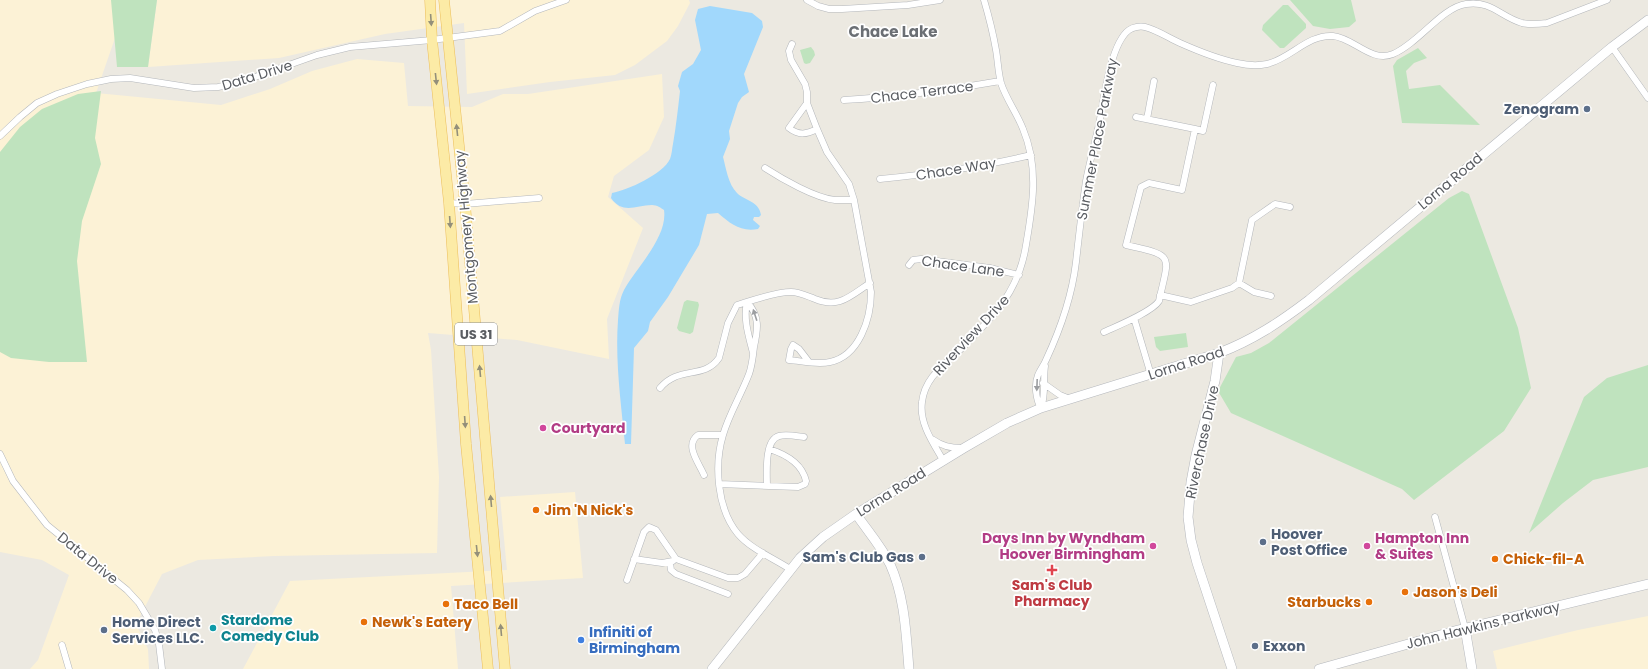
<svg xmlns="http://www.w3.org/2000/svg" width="1648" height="669" font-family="Poppins,sans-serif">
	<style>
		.commercial { fill: #fcf2d6 }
		.green { fill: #bfe3be }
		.water { fill: #a1d8fc }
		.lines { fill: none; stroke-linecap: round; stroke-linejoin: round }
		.street-casing { stroke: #b4b7bb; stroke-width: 7 }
		.secondary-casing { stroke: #b5b8bd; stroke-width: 10 }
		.primary-casing { stroke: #ecbe5a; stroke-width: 11 }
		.street { stroke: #fff; stroke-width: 6 }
		.secondary { stroke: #fff; stroke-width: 9 }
		.primary { stroke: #fceba6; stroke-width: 10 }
		.oneway { fill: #938f7a }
		.oneway2 { fill: #9c9ea1 }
		.service-dot { fill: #5c6f8a; stroke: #fff; stroke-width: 1.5 }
		.hotel-dot { fill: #d1479c; stroke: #fff; stroke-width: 1.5 }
		.food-dot { fill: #e8710a; stroke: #fff; stroke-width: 1.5 }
		.health-dot { fill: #e0444e; stroke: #fff; stroke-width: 1.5 }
		.culture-dot { fill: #0f9aa8; stroke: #fff; stroke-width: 1.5 }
		.shop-dot { fill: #3f7fe0; stroke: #fff; stroke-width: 1.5 }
		.labels { text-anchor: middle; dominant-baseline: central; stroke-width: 3.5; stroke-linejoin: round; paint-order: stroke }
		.shield { fill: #fff; stroke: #8c8e91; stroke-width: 1 }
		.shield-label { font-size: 13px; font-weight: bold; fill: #5a5d62 }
		.street-label { font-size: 14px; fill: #5a5d62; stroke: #fff }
		.service-label { font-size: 14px; font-weight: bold; fill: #4e5e75; stroke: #fff; text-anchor: start }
		.hotel-label { font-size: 14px; font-weight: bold; fill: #b23c85; stroke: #fff; text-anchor: start }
		.food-label { font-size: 14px; font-weight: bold; fill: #c56008; stroke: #fff; text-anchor: start }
		.health-label { font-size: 14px; font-weight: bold; fill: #be3a42; stroke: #fff }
		.culture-label { font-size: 14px; font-weight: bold; fill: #0d838f; stroke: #fff; text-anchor: start }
		.shop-label { font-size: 14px; font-weight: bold; fill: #366cbe; stroke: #fff; text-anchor: start }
		.neighbourhood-label { font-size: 15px; font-weight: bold; fill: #6b6f74; stroke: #fff }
	</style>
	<rect width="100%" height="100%" fill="#ece9e1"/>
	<!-- commercial -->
	<path class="commercial" d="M0,0H123L124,12L96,93L221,105L270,89L312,71L357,59L404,63L408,106L472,107L503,94H528L662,74L664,117L649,150L614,176L608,197L643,228L607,319L609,359L517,340L428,333L431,350L439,477L437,553L274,556L198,560L162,574L136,624L148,649L149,669H30L38,660L69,575L42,560L0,552Z
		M157,0H689L690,3L678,26L667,41L635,65L615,75L550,82L467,94L464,23L385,34L279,58L148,67Z
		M575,492L583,578L451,586L458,669H243L290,581L507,570L500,497Z
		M1648,616V669H1497L1493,651L1578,630Z"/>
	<!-- green -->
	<path class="green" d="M111,0H157L148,67H117Z
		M1290,0H1351L1356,21L1349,27L1330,29L1313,26Z
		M1283,5H1288L1306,24V28L1284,48H1280L1262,30L1263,25Z
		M811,47L814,51L815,55L810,63L806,64L804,63L800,50Z
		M1418,48L1427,58L1414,63L1406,71L1409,89L1440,85L1480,125L1402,123L1393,66L1397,60Z
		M101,91L95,138L101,164L82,221L77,261L87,362H49L11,358L0,352V152L20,127L42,109L78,94Z
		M1462,191L1469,194L1518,328L1531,388L1504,431L1414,500L1402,489L1231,413L1218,391L1236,357L1251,353L1269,343L1449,198Z
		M687,300L698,302L699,305L693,332L690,334L679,331L677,328L684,302Z
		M1186,333L1188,347L1160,351L1156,347L1154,337Z
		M1648,365V467L1593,480L1563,503L1529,533L1584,397L1607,378Z"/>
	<!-- water -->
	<path class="water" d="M710,6L752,13L762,21L763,27L744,74L749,92L742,97L738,103L729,131L730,139L723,157C726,168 728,184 737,193C745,201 759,201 761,215L759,217H754L753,220L760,226L758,229C740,232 731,224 718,213L707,214L699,245L668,297L650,322L648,331L634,348L631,444H625C621,403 615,361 618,320C619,309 619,300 624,290C636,268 668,237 664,210C661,208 657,205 652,205C636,205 623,215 611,198L612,193C628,190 663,174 670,159C672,154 672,148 673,144C676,126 678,109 680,91L678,86L682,72L693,64L701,50L695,20L698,9Z"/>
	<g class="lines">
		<!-- street casing -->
		<g class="street-casing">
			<path id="street" d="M807,0L818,6L829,9H842L908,5L940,0
				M792,44L789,51L791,60L805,84L807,92V103L817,129L827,152L849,184L854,200L871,292C871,319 859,356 830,362C817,365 802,361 789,360L791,349L793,345L799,349L809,362
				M1612,47L1648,98
				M844,100C897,97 948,90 1000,81
				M807,103L789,128C799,136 807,134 817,129
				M1147,119L1154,81
				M1195,129L1203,131L1213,85
				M0,136L20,117L37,103L57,94L87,84L111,79L130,78L194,88L218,87L238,83L317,55L350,47L432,40L500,31L535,11L566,0
				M765,168C782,179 815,198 835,200C842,200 848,200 854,200
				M880,179C932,174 981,167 1031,155
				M449,203L465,204L539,198
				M909,265L913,260L921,259L990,268L1019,275
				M1239,283L1252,220L1275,204L1290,207
				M1160,295L1191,302L1232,288L1239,283L1254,292L1271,296
				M1134,318L1151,375
				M1104,332C1117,326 1152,312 1159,301C1169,255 1176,256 1126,245L1141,187L1149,183L1182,190L1195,129L1136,117
				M753,353C749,337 743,319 747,302C760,316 758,329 754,347C753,356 752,366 749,374C741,395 729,414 723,435C714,465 717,509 738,534C751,549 773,558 790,569
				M1043,383L1060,395L1070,399
				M660,388C679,365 704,380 719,358L728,323L737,305C753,300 775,292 791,292C799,292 807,296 815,299C839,309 850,296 870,283
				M1041,408C1036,400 1034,385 1038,375C1040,370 1044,365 1046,360C1060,330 1072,296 1076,262C1079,235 1082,208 1086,181C1090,160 1096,140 1100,119C1104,97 1111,43 1129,30C1133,27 1140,26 1145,27C1157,30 1169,38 1180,43C1198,51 1218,59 1237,63C1246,65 1257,66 1267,64C1290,59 1308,34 1333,36C1354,38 1371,63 1393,54C1419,43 1441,8 1466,4C1491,0 1501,17 1522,23C1530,25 1539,24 1547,23L1607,0
				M1041,408C1046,395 1043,380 1045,366
				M932,439C942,446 950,448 962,448
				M0,454L13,481L47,525L127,590L139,603L155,630L159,644L162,669
				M943,460C933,443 919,423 922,402C925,376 946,364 962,348C994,316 1019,291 1026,245C1033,205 1039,167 1023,129C1017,113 1006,99 1001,83C998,72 998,61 996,50C993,33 989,17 984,0
				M704,475C699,463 684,445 698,435H722
				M719,484L798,487L805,484L806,481C802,463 785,454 769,449
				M767,486C767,474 764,440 779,436C786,434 796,436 804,437
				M1435,517L1465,628
				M634,559L662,563L673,561
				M670,563L671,570L676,574L728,594
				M627,580L644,532L649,527L656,530L676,559L728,578H738L745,574L763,553
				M62,645L69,669"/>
		</g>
		<!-- secondary casing -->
		<g class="secondary-casing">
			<path id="secondary" d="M1219,353L1215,381L1196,455L1191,482L1188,517L1191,540L1197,563L1232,669
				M856,514C867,530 881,546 890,564C905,597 906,634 909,669
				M1465,628L1472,669
				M712,669L800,558L823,537L856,514L964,448L1007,423L1041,408L1219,353C1253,340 1280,322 1309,300L1612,47L1648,20
				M1319,669L1458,630L1648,584"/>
		</g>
		<!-- primary casing -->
		<g class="primary-casing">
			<path id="primary" d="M430,0L432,40L449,203L466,444L488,669
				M444,0L465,204L505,669"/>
		</g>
		<!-- street -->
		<use href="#street" class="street"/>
		<!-- secondary -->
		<use href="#secondary" class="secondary"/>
		<!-- primary -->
		<use href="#primary" class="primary"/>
	</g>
	<!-- one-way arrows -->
	<defs><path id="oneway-solid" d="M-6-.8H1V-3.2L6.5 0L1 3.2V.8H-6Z"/></defs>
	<g class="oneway">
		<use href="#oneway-solid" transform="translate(431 20) rotate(86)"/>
		<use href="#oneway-solid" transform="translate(436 79) rotate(84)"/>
		<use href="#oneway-solid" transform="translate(457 130) rotate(-96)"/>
		<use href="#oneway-solid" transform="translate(450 222) rotate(86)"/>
		<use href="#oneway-solid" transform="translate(480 371) rotate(-95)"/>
		<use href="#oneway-solid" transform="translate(465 422) rotate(86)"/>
		<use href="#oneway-solid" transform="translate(491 501) rotate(-95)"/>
		<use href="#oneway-solid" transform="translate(477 551) rotate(84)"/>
		<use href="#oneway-solid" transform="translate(501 630) rotate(-95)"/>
	</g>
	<g class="oneway2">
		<use href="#oneway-solid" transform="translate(755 315) rotate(-108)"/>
		<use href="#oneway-solid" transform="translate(1037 385) rotate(92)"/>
	</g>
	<!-- markers -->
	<g class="service-dot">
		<circle cx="1587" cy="109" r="4"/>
		<circle cx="1263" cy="542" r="4"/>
		<circle cx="922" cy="557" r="4"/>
		<circle cx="104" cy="630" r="4"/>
		<circle cx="1255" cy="646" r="4"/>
	</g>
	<g class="hotel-dot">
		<circle cx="543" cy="428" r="4"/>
		<circle cx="1153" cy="546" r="4"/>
		<circle cx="1367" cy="546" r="4"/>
	</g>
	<g class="food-dot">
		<circle cx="536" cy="510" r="4"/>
		<circle cx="1495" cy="559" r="4"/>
		<circle cx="1405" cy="592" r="4"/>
		<circle cx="1369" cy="602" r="4"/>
		<circle cx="446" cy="604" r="4"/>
		<circle cx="364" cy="622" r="4"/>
	</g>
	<path class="health-dot" d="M1050 564h4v4h4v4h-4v4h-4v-4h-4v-4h4z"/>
	<circle class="culture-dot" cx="213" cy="628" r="4"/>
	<circle class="shop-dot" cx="581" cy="640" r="4"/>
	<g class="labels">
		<!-- shield labels -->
		<rect class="shield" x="455" y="323" width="42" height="22" rx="3"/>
		<g class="shield-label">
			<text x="476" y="334">US 31</text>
		</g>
		<!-- street labels -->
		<g class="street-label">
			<text transform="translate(257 75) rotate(-17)">Data Drive</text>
			<text transform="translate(922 92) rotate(-7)">Chace Terrace</text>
			<text transform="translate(1097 139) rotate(-79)">Summer Place Parkway</text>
			<text transform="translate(956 169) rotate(-9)">Chace Way</text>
			<text transform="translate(1450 181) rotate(-40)">Lorna Road</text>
			<text transform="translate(466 227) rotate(-95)">Montgomery Highway</text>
			<text transform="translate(963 266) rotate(8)">Chace Lane</text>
			<text transform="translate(971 335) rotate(-47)">Riverview Drive</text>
			<text transform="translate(1186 363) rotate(-18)">Lorna Road</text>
			<text transform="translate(1202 442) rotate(-78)">Riverchase Drive</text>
			<text transform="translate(891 492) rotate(-32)">Lorna Road</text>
			<text transform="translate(88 558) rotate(39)">Data Drive</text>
			<text transform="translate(1483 625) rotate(-14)">John Hawkins Parkway</text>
		</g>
		<!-- service labels -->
		<g class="service-label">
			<text x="1579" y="109" text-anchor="end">Zenogram</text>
			<text x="1271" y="534">Hoover<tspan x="1271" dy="16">Post Office</tspan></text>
			<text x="914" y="557" text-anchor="end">Sam's Club Gas</text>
			<text x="112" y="622">Home Direct<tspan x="112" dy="16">Services LLC.</tspan></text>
			<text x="1263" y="646">Exxon</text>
		</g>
		<!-- hotel labels -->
		<g class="hotel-label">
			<text x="551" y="428">Courtyard</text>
			<text x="1145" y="538" text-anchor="end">Days Inn by Wyndham<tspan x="1145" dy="16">Hoover Birmingham</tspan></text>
			<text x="1375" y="538">Hampton Inn<tspan x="1375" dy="16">&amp; Suites</tspan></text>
		</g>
		<!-- food labels -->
		<g class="food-label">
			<text x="544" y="510">Jim 'N Nick's</text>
			<text x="1503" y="559">Chick-fil-A</text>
			<text x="1413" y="592">Jason's Deli</text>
			<text x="1361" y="602" text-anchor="end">Starbucks</text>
			<text x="454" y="604">Taco Bell</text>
			<text x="372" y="622">Newk's Eatery</text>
		</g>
		<!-- health labels -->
		<g class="health-label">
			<text x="1052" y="585">Sam's Club<tspan x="1052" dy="16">Pharmacy</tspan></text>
		</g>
		<!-- culture labels -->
		<g class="culture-label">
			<text x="221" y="620">Stardome<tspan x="221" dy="16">Comedy Club</tspan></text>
		</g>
		<!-- shop labels -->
		<g class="shop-label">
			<text x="589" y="632">Infiniti of<tspan x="589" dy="16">Birmingham</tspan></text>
		</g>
		<!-- neighbourhood labels -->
		<g class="neighbourhood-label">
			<text x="893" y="31">Chace Lake</text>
		</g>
	</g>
</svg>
